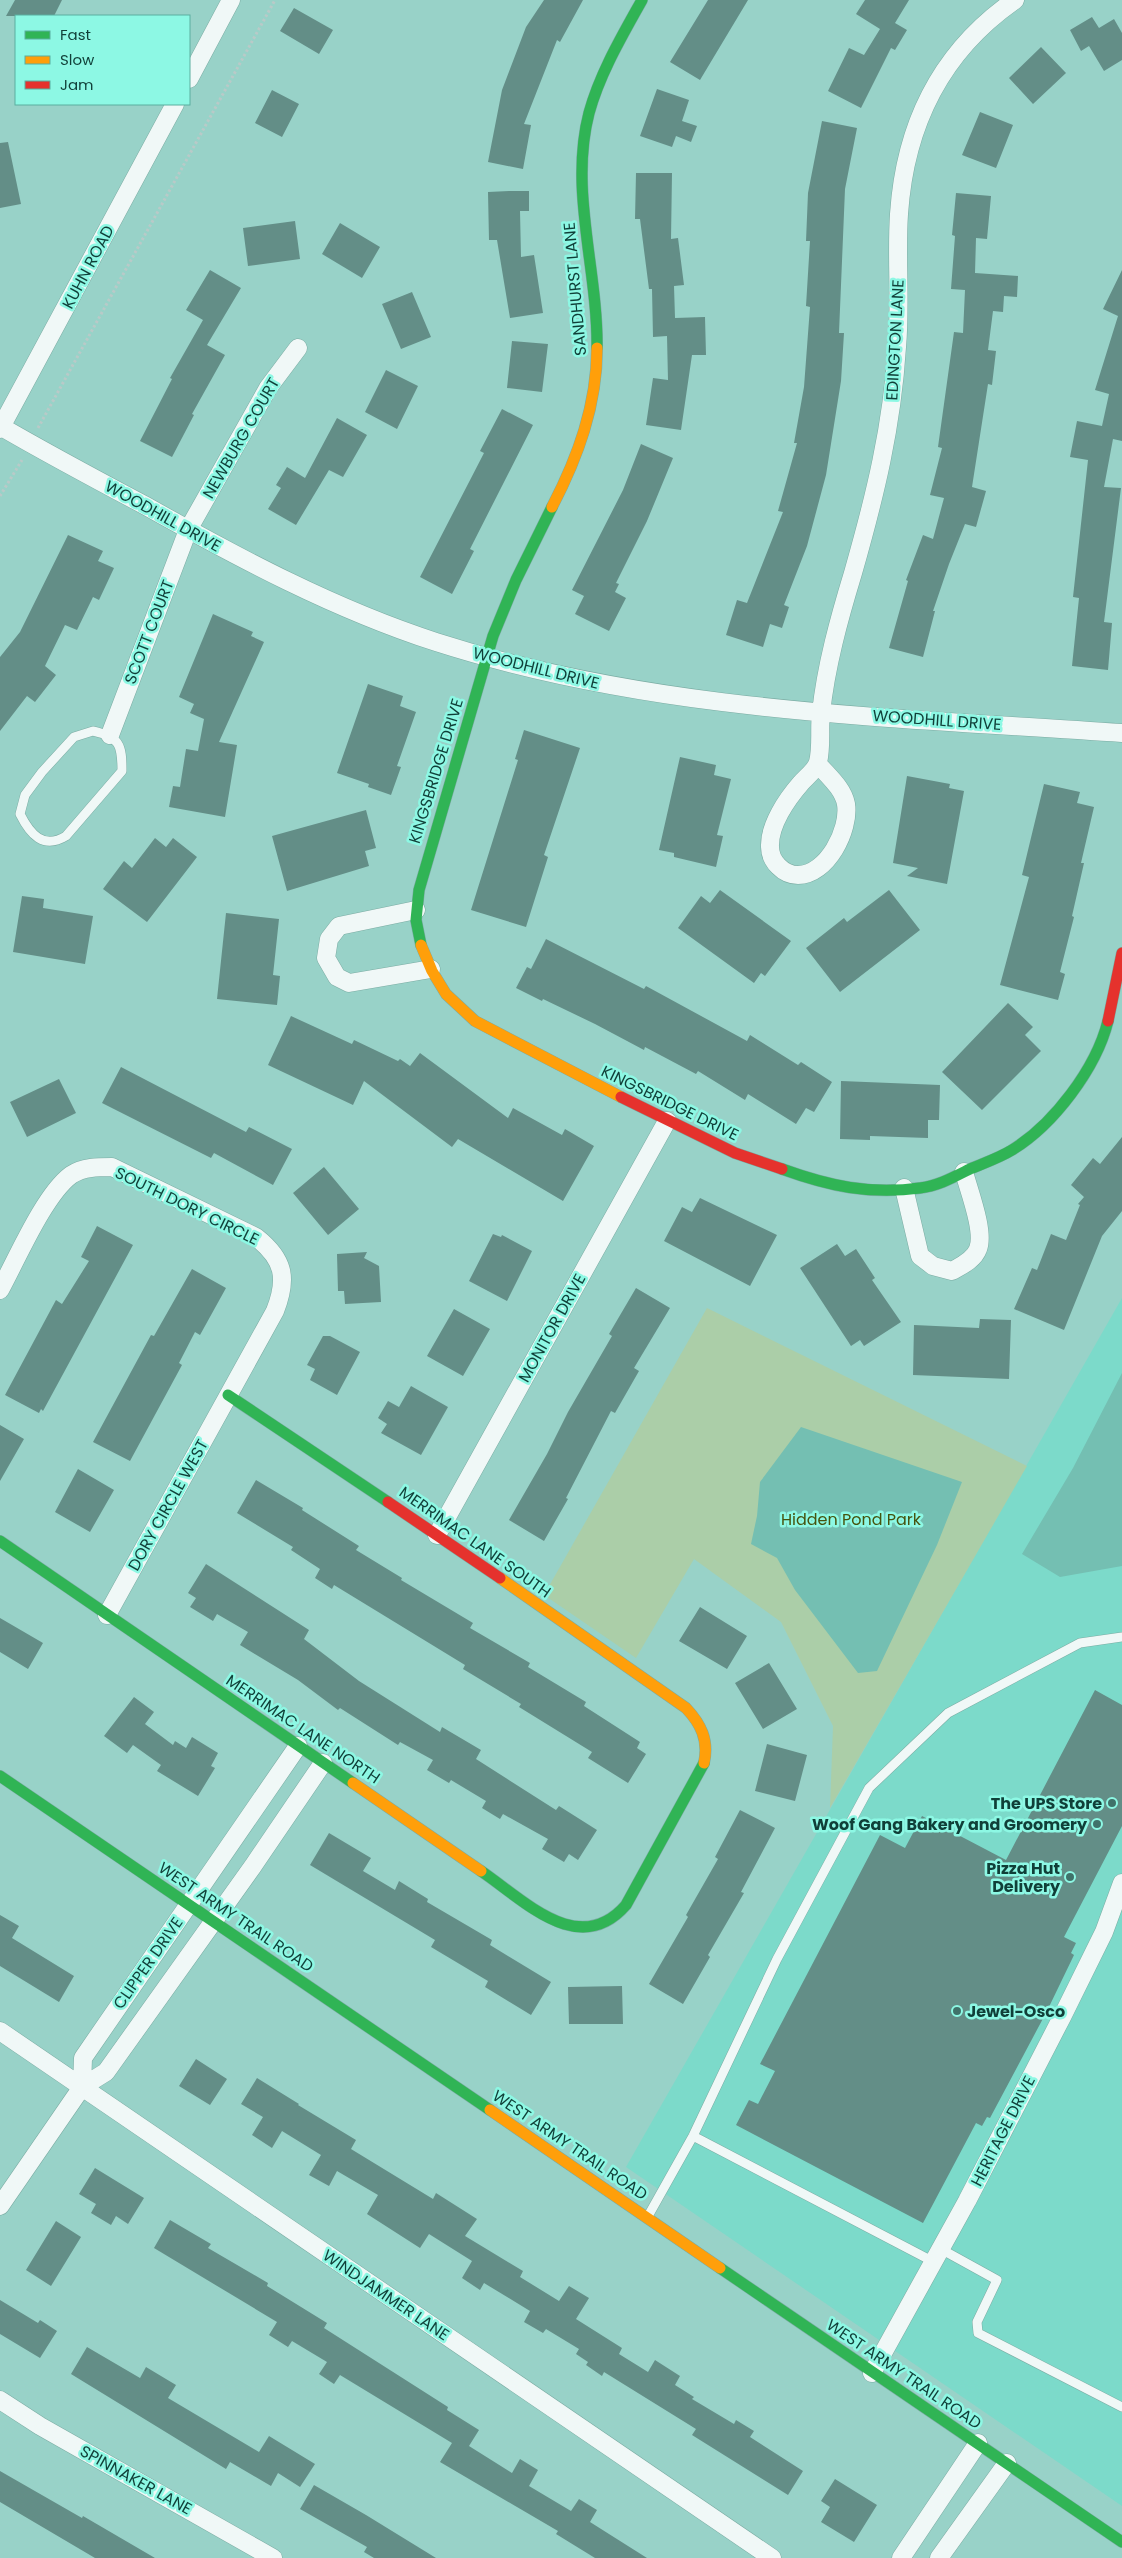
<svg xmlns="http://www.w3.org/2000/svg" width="1122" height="2558" font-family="Poppins,sans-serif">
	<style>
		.built { fill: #7cdaca }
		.green { fill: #abcea8 }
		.water { fill: #74bfb2 }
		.building { fill: #638e87 }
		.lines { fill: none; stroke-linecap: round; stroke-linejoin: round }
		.lane-casing { stroke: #7baca3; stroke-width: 10 }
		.street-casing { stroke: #7baca3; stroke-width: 19 }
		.fast-casing { stroke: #7baca3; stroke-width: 12 }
		.slow-casing { stroke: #7baca3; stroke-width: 12 }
		.jam-casing { stroke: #7baca3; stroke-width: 12 }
		.path { stroke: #b9cac8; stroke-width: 3; stroke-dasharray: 2.5 2.5; stroke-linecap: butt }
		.lane { stroke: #f0f8f7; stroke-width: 9 }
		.street { stroke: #f0f8f7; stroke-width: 18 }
		.fast { stroke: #30b455; stroke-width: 11 }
		.slow { stroke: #ff9f0a; stroke-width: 11 }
		.jam { stroke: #e5322d; stroke-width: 11 }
		.poi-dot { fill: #40726a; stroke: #8df8e4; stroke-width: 2 }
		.labels { text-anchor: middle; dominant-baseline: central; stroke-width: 5; stroke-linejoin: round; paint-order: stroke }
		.street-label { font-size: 16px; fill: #103f38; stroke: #8df8e4 }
		.park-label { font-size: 16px; fill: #46530e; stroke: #8df8e4 }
		.poi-label { font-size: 16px; font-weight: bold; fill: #103f38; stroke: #8df8e4; text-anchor: end }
	</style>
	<rect width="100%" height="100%" fill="#98d2c8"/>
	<!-- built -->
	<path class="built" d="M1122,1298V2506L626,2167Z"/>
	<!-- green -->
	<path class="green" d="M707,1308L1027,1466L830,1808L833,1726L781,1622L694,1559L636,1658L544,1595Z"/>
	<!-- water -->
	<path class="water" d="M1122,1373V1566L1060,1577L1022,1554L1073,1468Z
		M801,1427L962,1482L937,1545L877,1671L858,1673L795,1590L777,1558L751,1544L757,1516L760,1482Z"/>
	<!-- building -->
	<path class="building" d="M15,0H62L54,16H6Z
		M544,0H583L560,42L557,40L524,124L531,125L523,169L488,162L502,90L526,27Z
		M708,0H748L700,80L670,62Z
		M865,0H909L895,23L907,30L895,50L891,48L861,108L828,91L849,48L864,55L880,29L856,14Z
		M294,8L333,30L319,54L280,31Z
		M1092,17L1099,28L1114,19L1122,33V60L1104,71L1089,46L1081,51L1070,30Z
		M1041,47L1066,73L1033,104L1009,78Z
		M657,89L689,100L682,121L697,126L691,142L676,136L672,147L640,136Z
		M272,90L299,104L282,137L255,123Z
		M980,112L1013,125L996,168L962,155Z
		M822,121L857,128L845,189L839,333H844L841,381L826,475L807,546L784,605L789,607L782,628L770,624L763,647L726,635L737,600L747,603L783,512L778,511L797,443H794L804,387L810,307L806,306L810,241H806L808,193Z
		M8,142L21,204L0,208V143Z
		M636,173H672L671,239L678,238L684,285L674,286L675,318L705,317L706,355H692L681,430L646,425L653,378L668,380L667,336L653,337L652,289H649L640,219H635Z
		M509,191H529V211H520L521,257L534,255L543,313L510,318L497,240H489L488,192Z
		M956,193L991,196L987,239L976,238L975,273L1018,276L1017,297L1004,296L1003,312L993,311L988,350L996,351L992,385L988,384L972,487L986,491L976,527L965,524L949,564L933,611H935L923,657L889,648L908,581L906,580L923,535L933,539L944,498L930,495L942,448L938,447L954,332L963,333L965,290L951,289L955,236L952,235Z
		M295,221L300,259L248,266L243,228Z
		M340,223L380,247L362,278L322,254Z
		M210,270L241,288L207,345L225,355L192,414L194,415L172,457L140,441L172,379L170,378L203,320L186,310Z
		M1122,270V441L1113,439L1104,487L1121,488L1104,622L1112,623L1108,670L1072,666L1079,598L1073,597L1088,460L1070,457L1077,421L1102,426L1109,394L1095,390L1118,316L1103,309Z
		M412,292L431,337L401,349L382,304Z
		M512,341L548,344L542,392L507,388Z
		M386,370L418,386L397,429L365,412Z
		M502,409L533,425L470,549L474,551L452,594L420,577L484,453L480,451Z
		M337,418L367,435L343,477L329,470L296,525L268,509L281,488L276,485L287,467L305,478Z
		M641,444L673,458L647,521L616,583L619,584L615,592L626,598L609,631L575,614L584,596L572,590L623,490Z
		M68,535L103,551L98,561L114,568L99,600L93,597L77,630L65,625L45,666L56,675L35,702L27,696L0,731V657L20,632Z
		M213,614L253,632L251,636L264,642L219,742L237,745L225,817L169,807L173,786L180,787L186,749L198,751L204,719L190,713L194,704L179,697Z
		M368,684L403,696L400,706L416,712L397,766L401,767L391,795L368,787L369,784L337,773Z
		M524,730L580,748L544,855L548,857L526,927L471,910L518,760L515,759Z
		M680,757L716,765L714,775L731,779L717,835L723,836L716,867L674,857V853L659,850Z
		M907,776L950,784L949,788L964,791L947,884L907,876L918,868L893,863Z
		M1044,784L1080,792L1077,803L1094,807L1081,863H1084L1072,916L1074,917L1060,972L1065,974L1058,1000L1000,985L1029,877L1022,875Z
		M366,810L376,848L365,851L369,866L287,891L272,836Z
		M155,838L166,847L173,838L197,857L147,922L103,889L124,861L132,868Z
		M720,890L791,941L765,976L761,973L754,983L678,928L701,896L710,903Z
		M889,890L920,930L840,992L806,948L844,918L847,922Z
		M22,896L44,899L43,908L93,916L85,964L13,952Z
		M226,913L279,919L273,975L280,976L277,1005L217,999Z
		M546,939L644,989L646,986L747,1041L750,1035L798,1065L801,1062L832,1082L814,1112L806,1108L796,1124L748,1094L745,1100L698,1071L696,1074L645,1047L644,1050L595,1024L543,999L542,1001L516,988L527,967L531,969Z
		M1008,1003L1033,1027L1025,1035L1041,1051L982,1110L942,1072Z
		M291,1016L352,1044L354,1040L398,1061L400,1059L410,1066L420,1053L508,1118L513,1108L562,1135L565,1129L594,1146L563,1201L458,1139L452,1147L364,1081L353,1105L268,1065Z
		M121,1067L246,1132L249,1127L292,1149L273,1185L214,1153L211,1158L102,1103Z
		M59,1079L76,1113L27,1137L10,1102Z
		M841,1081L940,1085L939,1120H928V1138L870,1136V1140L840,1139Z
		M1122,1137V1211L1102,1236L1064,1330L1014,1309L1032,1268L1037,1270L1051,1234L1066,1240L1080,1205L1078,1204L1084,1197L1071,1185L1093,1158L1100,1164Z
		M324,1167L359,1209L328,1235L293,1193Z
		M700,1198L777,1235L750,1286L664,1241L682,1207L692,1212Z
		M97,1226L133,1245L43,1411L41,1409L39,1413L5,1395L56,1300L62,1304L89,1261L81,1257Z
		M493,1234L501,1237L502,1235L532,1251L507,1301L469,1281Z
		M837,1244L845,1256L856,1249L875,1278L872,1280L901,1322L864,1346L860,1340L851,1346L800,1268Z
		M367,1252L364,1258L379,1266L381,1302L345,1304L344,1291H338L337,1254Z
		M192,1269L226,1288L200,1335L195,1332L179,1363L182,1365L130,1461L93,1442L151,1335L154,1336Z
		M636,1288L670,1308L634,1368L639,1371L615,1413L611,1411L566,1498L568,1499L544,1541L509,1520L547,1454L568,1412L612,1336L609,1334Z
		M454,1309L490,1329L463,1376L427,1356Z
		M980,1319L1011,1320L1009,1379L913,1375L914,1325L979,1328Z
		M323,1336H330L360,1352L337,1395L310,1380L315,1369L307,1365Z
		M411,1386L448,1407L421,1455L381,1433L387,1424L378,1418L388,1401L399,1407Z
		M0,1425L24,1439L0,1481Z
		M78,1469L114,1490L90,1532L55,1512Z
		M256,1480L303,1508L302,1510L359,1546L356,1550L402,1578L401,1580L473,1623L470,1628L530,1663L528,1667L586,1702L584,1706L640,1742L637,1748L646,1754L628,1783L588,1758L592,1752L519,1707L521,1704L463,1669L465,1665L334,1585L332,1589L315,1578L320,1569L291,1550L293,1547L237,1513Z
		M206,1564L309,1630L304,1639L359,1681L440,1732L442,1727L481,1750L476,1759L556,1810L559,1806L597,1830L578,1860L569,1854L564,1862L542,1849L548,1839L503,1814L500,1819L482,1808L486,1801L451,1780L449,1783L427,1770L433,1760L400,1742L398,1745L340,1708L338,1710L298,1680L240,1645L248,1632L217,1614L213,1621L190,1607L196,1598L188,1593Z
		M700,1607L747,1636L727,1669L679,1641Z
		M0,1618L43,1643L28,1669L0,1652Z
		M769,1663L797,1709L763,1729L735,1683Z
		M1095,1690L1122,1705V1826L1064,1937L1076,1943L1071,1953L1074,1955L1047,2011L990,2118L987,2117L982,2126L976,2123L923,2223L736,2125L749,2100L758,2104L775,2071L760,2064L880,1835L905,1848L922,1816L1006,1860Z
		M134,1697L154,1712L145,1724L173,1745L175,1741L186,1748L192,1737L218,1753L211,1766L215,1768L198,1796L157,1771L161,1765L133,1745L127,1753L104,1736Z
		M767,1744L807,1755L795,1801L755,1791Z
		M740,1810L775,1828L741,1892L744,1893L708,1955L710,1957L683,2004L649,1984L688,1917L686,1915L718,1859L715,1857Z
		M329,1833L371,1858L363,1871L395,1890L399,1881L428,1899L427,1902L492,1940L490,1945L551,1982L531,2015L485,1987L488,1981L431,1947L435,1940L310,1865Z
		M0,1915L19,1926L12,1938L74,1976L59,2002L0,1966Z
		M622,1986L623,2024H569L568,1987Z
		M196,2059L227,2079L210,2105L179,2086Z
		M257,2078L299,2104L298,2105L356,2140L351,2149L433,2199L436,2193L477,2219L465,2236L523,2271L520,2277L559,2301L569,2286L589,2298L576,2319L622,2348L619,2354L648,2372L655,2360L680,2376L675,2385L694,2397L692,2399L734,2424L736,2420L754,2431L750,2437L803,2471L788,2495L692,2435L696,2429L604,2372L602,2376L586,2365L588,2362L576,2354L579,2349L546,2329L543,2333L524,2322L530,2311L484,2283L480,2290L462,2278L472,2261L429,2234L420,2248L367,2214L378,2195L337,2171L329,2186L309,2175L321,2155L282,2131L272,2148L252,2135L263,2117L241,2104Z
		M95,2168L144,2198L128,2224L116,2216L111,2225L91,2213L96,2204L79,2194Z
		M170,2220L211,2244L208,2248L268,2283L267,2286L327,2323L324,2328L448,2407L447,2410L479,2430L469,2446L512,2473L520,2459L538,2470L529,2486L571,2511L579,2499L597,2510L590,2522L647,2558H595L556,2534L558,2531L440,2462L452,2443L340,2375L334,2384L319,2374L327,2362L292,2341L288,2347L269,2335L277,2322L154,2248Z
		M56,2221L81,2237L51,2286L26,2270Z
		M0,2300L38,2323L40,2320L57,2331L40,2358L0,2334Z
		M87,2347L140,2378L146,2367L176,2385L168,2398L259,2452L269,2436L315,2464L300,2487L278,2473L271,2486L230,2462L226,2469L71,2374Z
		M0,2471L82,2518L83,2516L155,2558H95L0,2502Z
		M835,2479L877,2505L854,2542L821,2522L830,2507L821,2501Z
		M314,2485L366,2515L436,2558H374L364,2552L367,2547L300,2509Z"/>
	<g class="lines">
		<!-- lane casing -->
		<g class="lane-casing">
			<path id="lane" d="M93,731C120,737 122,745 122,771L66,836C43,850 30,834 20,814L25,795L42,772L74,737Z
				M693,2136L932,2261
				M647,2218L693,2136L777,1959L869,1788L948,1713L1080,1643L1122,1637
				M939,2248L997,2280L977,2322L978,2333L1122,2407"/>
		</g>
		<!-- street casing -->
		<g class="street-casing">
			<path id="street" d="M189,79L231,0
				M0,426C48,454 97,480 146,506C239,558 334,609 436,642C657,713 892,717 1122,733
				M0,429L175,104
				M110,735L188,530L268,388L298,348
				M818,764C828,776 843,788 846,804C850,830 827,875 798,875C783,875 770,861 770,847C769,825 787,799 801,783C806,777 816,770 818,762C822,747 819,728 821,713C826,666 839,619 853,573C875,496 892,427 897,347C901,303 896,258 899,214C905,125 940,52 1015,0
				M416,910L339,926L329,939L326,958L337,977L349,983L431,969
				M904,1188L920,1256L933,1266L952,1271C961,1266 974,1260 978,1249C985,1232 969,1191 964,1172
				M0,1290C17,1259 44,1195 71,1175C83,1167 98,1167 112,1167L256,1237C284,1259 288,1278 275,1311L107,1615
				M437,1535L667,1121
				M0,2031L772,2558
				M82,2087L83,2058L298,1746
				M0,2206L82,2087L106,2072L253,1866L323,1763
				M872,2373L967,2201L1062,2017L1104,1932L1122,1883
				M0,2400L40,2426L273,2558
				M901,2558L978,2443
				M939,2558L1007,2463"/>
		</g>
		<!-- fast casing -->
		<g class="fast-casing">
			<path id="fast" d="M597,348C598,270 569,190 589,113C600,73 622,36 642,0
				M421,945L416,920L419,890L493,636L516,580L552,507
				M782,1169C829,1186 870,1195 920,1188C938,1186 954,1177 970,1169C984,1163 999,1158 1012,1150C1053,1125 1096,1069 1108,1021
				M228,1395L388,1502
				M0,1541L353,1783
				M0,1776L490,2110
				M481,1871C524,1900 579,1959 626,1905L704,1763
				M720,2268L1122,2542"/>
		</g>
		<!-- slow casing -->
		<g class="slow-casing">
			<path id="slow" d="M552,507C578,457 597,405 597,348
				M421,945L432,971L446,994L475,1021L621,1097
				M500,1578L686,1708C701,1724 709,1740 704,1763
				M353,1783L481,1871
				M490,2110L720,2268"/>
		</g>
		<!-- jam casing -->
		<g class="jam-casing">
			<path id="jam" d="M1108,1021L1122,953
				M621,1097L735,1153L782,1169
				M388,1502L500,1578"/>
		</g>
		<!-- path -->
		<path class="path" d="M38,428L275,0
			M0,496L22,460"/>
		<!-- lane -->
		<use href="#lane" class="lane"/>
		<!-- street -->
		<use href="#street" class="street"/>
		<!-- fast -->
		<use href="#fast" class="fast"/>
		<!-- slow -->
		<use href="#slow" class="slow"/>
		<!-- jam -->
		<use href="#jam" class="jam"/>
	</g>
	<!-- markers -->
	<g class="poi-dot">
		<circle cx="1112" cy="1803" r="5"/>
		<circle cx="1097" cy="1824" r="5"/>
		<circle cx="1070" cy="1877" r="5"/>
		<circle cx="957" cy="2011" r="5"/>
	</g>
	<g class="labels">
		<!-- street labels -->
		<g class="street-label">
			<text transform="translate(88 267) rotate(-62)">KUHN ROAD</text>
			<text transform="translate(575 289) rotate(-95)">SANDHURST LANE</text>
			<text transform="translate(895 340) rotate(-87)">EDINGTON LANE</text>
			<text transform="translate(241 438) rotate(-60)">NEWBURG COURT</text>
			<text transform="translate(163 516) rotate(29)">WOODHILL DRIVE</text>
			<text transform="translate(149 632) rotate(-69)">SCOTT COURT</text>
			<text transform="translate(536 668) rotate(14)">WOODHILL DRIVE</text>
			<text transform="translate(937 720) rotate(4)">WOODHILL DRIVE</text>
			<text transform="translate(436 771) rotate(-73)">KINGSBRIDGE DRIVE</text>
			<text transform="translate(670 1103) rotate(26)">KINGSBRIDGE DRIVE</text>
			<text transform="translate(187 1206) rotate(26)">SOUTH DORY CIRCLE</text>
			<text transform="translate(552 1328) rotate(-61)">MONITOR DRIVE</text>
			<text transform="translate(168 1505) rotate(-61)">DORY CIRCLE WEST</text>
			<text transform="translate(475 1542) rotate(35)">MERRIMAC LANE SOUTH</text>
			<text transform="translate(303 1729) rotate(34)">MERRIMAC LANE NORTH</text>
			<text transform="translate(236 1917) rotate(34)">WEST ARMY TRAIL ROAD</text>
			<text transform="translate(148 1963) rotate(-55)">CLIPPER DRIVE</text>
			<text transform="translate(1003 2131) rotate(-63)">HERITAGE DRIVE</text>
			<text transform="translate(570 2145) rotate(34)">WEST ARMY TRAIL ROAD</text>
			<text transform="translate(386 2295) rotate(34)">WINDJAMMER LANE</text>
			<text transform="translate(904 2374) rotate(34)">WEST ARMY TRAIL ROAD</text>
			<text transform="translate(136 2480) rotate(29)">SPINNAKER LANE</text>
		</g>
		<!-- park labels -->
		<g class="park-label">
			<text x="851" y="1519">Hidden Pond Park</text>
		</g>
		<!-- poi labels -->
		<g class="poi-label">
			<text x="1102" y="1803">The UPS Store</text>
			<text x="1087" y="1824">Woof Gang Bakery and Groomery</text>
			<text x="1060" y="1868">Pizza Hut<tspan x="1060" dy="18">Delivery</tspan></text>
			<text x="967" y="2011" text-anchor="start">Jewel-Osco</text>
		</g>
	</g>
	<!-- legend -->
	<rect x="15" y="15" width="175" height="90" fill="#8df8e4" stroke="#5bae9f"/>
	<rect x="25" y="31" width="25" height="8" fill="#30b455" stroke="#5bae9f"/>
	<text x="60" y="40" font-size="15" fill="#103f38">Fast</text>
	<rect x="25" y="56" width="25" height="8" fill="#ff9f0a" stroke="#5bae9f"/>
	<text x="60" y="65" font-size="15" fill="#103f38">Slow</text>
	<rect x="25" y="81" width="25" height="8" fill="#e5322d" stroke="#5bae9f"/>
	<text x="60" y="90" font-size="15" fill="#103f38">Jam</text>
</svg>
